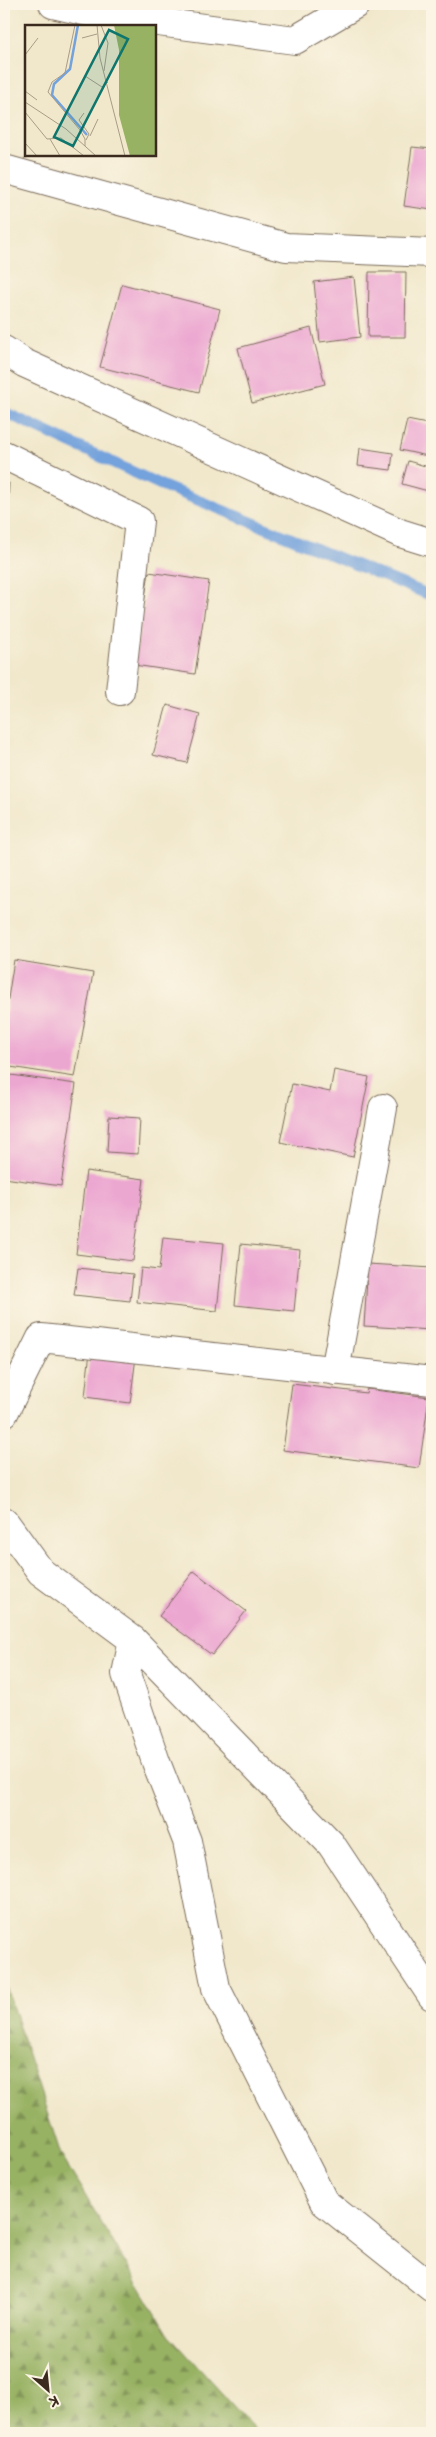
<svg xmlns="http://www.w3.org/2000/svg" width="436" height="2437" font-family="Mali,sans-serif">
	<style>
		.forest { fill: url(#forest-firs); stroke: #6a6e41 }
		.lines { fill: none; stroke-linecap: round; stroke-linejoin: round }
		.stream { stroke: #73a2dc; stroke-width: 11 }
		.building { fill: #eca7d1 }
		.minor-casing { stroke: #7b6c5b; stroke-width: 30 }
		.minor { stroke: #fff; stroke-width: 28 }
		.inset-river { fill: none; stroke: #73a2dc; stroke-width: 2.5 }
		.inset-road { fill: none; stroke: #a89c86; stroke-width: 1 }
		.view { fill: #0f766e; fill-opacity: 0.15; stroke: #0f766e; stroke-width: 2.5 }
		.inset-edge { fill: none; stroke: #3b2a1e; stroke-width: 2.5 }
	</style>
	<defs>
		<pattern id="forest-firs" width="22" height="20" patternUnits="userSpaceOnUse" patternTransform="scale(1.25)"><rect width="22" height="20" fill="#98b264"/><path d="M5 1l3.5 6h-7zM16 11l3.5 6h-7z" fill="#7d9152"/></pattern>
	</defs>
	<rect width="100%" height="100%" fill="#fcf5e5"/>
	<filter id="ink" filterUnits="userSpaceOnUse"><feTurbulence type="fractalNoise" baseFrequency=".02" numOctaves="2"/><feDisplacementMap in="SourceGraphic" scale="10" xChannelSelector="R" yChannelSelector="G"/><feConvolveMatrix kernelMatrix="1 2 1 2 8 2 1 2 1" color-interpolation-filters="sRGB"/></filter>
	<filter id="wash" filterUnits="userSpaceOnUse"><feTurbulence type="fractalNoise" baseFrequency=".0096" numOctaves="4" result="noise"/><feDisplacementMap in="SourceGraphic" scale="20" xChannelSelector="R" yChannelSelector="G"/><feGaussianBlur stdDeviation="1.12" result="paint"/><feColorMatrix in="noise" values="0 0 0 0 0 0 0 0 0 0 0 0 0 0 0 0 0 1.4 0 .05"/><feComposite in="paint" operator="in"/></filter>
	<g filter="url(#wash)">
		<rect width="100%" height="100%" fill="#f1e8cc"/>
		<!-- forest -->
		<path class="forest" d="M4,1981L61,2155L168,2334L258,2433H4Z"/>
		<g class="lines">
			<!-- stream -->
			<path class="stream" d="M4,412L161,485L432,596"/>
		</g>
		<g id="blocks">
			<!-- building -->
			<path class="building" d="M412,147L432,149V210L404,206Z
				M369,272H406L405,337H368Z
				M354,277L360,337L320,342L314,282Z
				M122,284L220,309L199,392L100,367Z
				M311,328L325,384L252,403L238,348Z
				M407,420L432,425V457L400,450Z
				M360,448L393,453L391,470L358,466Z
				M408,461L432,468V492L402,484Z
				M4,483H9L6,550H4Z
				M149,572L209,581L195,674L134,665Z
				M167,705L200,714L187,763L153,755Z
				M14,960L93,973L75,1077L4,1066V1024Z
				M334,1070L369,1077L353,1157L280,1142L292,1084L330,1092Z
				M4,1074L76,1084L61,1186L4,1178Z
				M109,1116L140,1118L138,1154L107,1152Z
				M86,1171L144,1179L133,1261L76,1254Z
				M163,1237L224,1243L217,1311L137,1302L141,1268L159,1270Z
				M241,1244L300,1250L294,1311L235,1305Z
				M368,1264L432,1268V1330L364,1326Z
				M78,1268L133,1274L130,1301L74,1295Z
				M90,1351L136,1357L130,1403L85,1397Z
				M292,1384L366,1393L367,1389L429,1397L419,1468L283,1450Z
				M194,1571L246,1611L212,1655L159,1616Z"/>
		</g>
	</g>
	<g filter="url(#ink)">
		<use href="#blocks" fill-opacity="0" stroke="#7b6c5b" stroke-width="1"/>
		<g class="lines">
			<!-- minor casing -->
			<g class="minor-casing">
				<path id="minor" d="M53,4L97,14L295,40L356,4
					M4,169L286,247L432,253
					M4,350L24,363L400,533L432,543
					M4,455L139,521L120,691
					M335,1371L383,1108
					M4,1413L41,1338L432,1381
					M4,1521L41,1572L133,1640L331,1844L432,1996
					M133,1640L126,1674L156,1762L187,1841L216,1988L324,2202L432,2288"/>
			</g>
			<!-- minor -->
			<use href="#minor" class="minor"/>
		</g>
	</g>
	<!-- overview -->
	<g transform="translate(25 25)">
		<rect width="131" height="131" fill="#f1e8cc"/>
		<path d="M89,0H131V131H105L94,90V25Z" fill="#98b264"/>
		<path class="inset-river" d="M53,0L45,44L29,59L27,70L62,110"/>
		<path class="inset-road" d="M50,0L40,48L27,57L23,67L55,105L60,114V121M72,0L75,33L100,131M76,0L83,18L79,46M57,13L72,9M0,30L13,13M60,51L77,62L83,57M0,66L12,75M0,77L41,104L71,131M0,87L22,114L36,113L59,131M59,88L54,95L64,109L61,115M65,111L73,94M0,112V118L12,131M25,114L35,131"/>
		<path class="view" d="M84,5L103,14L48,121L29,112Z"/>
		<rect width="131" height="131" class="inset-edge"/>
	</g>
	<!-- margin -->
	<rect width="436" height="2437" fill="none" stroke="#fcf5e5" stroke-width="20"/>
	<!-- north arrow -->
	<g transform="translate(48 2390) rotate(153)" stroke="#fcf5e5" stroke-width="4" paint-order="stroke">
	<path d="M0-4L9 19L0 12L-9 19Z" fill="#3b2a1e"/>
	<text y="-8" font-size="14" font-weight="bold" text-anchor="middle" fill="#3b2a1e">K</text>
	</g>
</svg>
